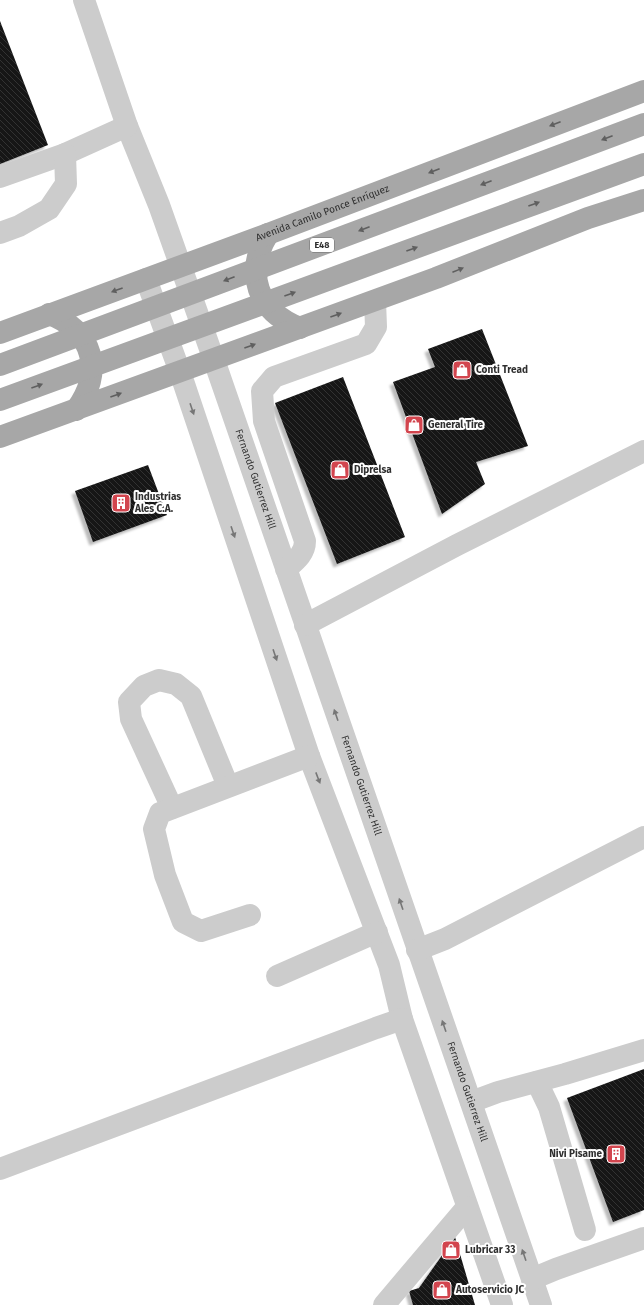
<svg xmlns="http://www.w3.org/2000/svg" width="644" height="1305" font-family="'Fira Sans',sans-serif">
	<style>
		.building { fill: url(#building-back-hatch); filter: url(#shadow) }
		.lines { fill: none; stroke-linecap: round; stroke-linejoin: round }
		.minor { stroke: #ccc; stroke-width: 22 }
		.major { stroke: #a7a7a7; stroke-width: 22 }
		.major-bridge { stroke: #a7a7a7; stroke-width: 22 }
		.oneway { fill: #5f5f5f }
		.oneway2 { fill: #767676 }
		.labels { text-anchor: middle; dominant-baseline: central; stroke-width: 4; stroke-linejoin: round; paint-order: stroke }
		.shield { fill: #fff; stroke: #6d6d6d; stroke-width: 1 }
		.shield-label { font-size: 9px; font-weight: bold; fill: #2f2f2f }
		.street-label { font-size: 10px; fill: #2f2f2f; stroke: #fff }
		.poi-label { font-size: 10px; font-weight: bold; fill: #2f2f2f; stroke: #fff; text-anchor: start }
	</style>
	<defs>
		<pattern id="building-back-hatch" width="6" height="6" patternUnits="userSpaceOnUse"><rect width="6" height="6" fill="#161616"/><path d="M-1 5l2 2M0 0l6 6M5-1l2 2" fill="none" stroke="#303030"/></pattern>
		<filter id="shadow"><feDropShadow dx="-3.5" dy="3.5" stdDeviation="1" flood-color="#0004"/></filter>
	</defs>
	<rect width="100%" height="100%" fill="#fff"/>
	<!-- building -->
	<path class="building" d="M0,21L48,145L0,164Z
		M482,329L528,446L476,462L485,484L442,514L393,382L435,367L428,349Z
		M343,377L405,537L337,564L275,403Z
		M148,465L167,515L93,542L75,491Z
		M644,1069V1210L613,1222L567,1098Z
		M455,1237L475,1305H413L409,1291L419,1288Z"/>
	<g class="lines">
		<!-- minor -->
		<g class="minor">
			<path id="s1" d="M84,0L127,126L159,205L214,360L541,1305"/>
			<path d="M0,177L65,154L127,126"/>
			<path d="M0,233L19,226L49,209L66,184L65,154"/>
			<path d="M146,279L180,372L309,756L389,965L402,1019L502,1305"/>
			<path d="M286,569C295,561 305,554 305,541L264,421L262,391L274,377L366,344L376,327L375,301"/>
			<path d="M305,625L457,545L644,451"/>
			<path d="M172,808L131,719L129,702L144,686L159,680L176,684L191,696L228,786"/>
			<path d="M250,915L201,931L183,922L165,875L154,829L160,813L309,756"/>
			<path d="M417,950L445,939L644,837"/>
			<path d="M277,976L377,932"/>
			<path d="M537,1082L549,1107L585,1230"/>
			<path d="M471,1102L498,1092L565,1074L644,1050"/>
			<path d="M0,1169L376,1028L402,1019"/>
			<path d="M532,1279L556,1269L644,1238"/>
			<path d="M384,1305L467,1207"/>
		</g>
		<!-- major -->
		<g class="major">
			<path d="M268,234C244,273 257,311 300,328"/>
			<path d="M49,314C94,331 104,372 76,410"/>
			<path id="s2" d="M0,333L268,234L644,91"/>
			<path d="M0,437L436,278L588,218L644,200"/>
		</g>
		<!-- major-bridge -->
		<path class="major-bridge" d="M0,365L644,124
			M0,400L644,164"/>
	</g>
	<!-- one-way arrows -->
	<defs><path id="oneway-solid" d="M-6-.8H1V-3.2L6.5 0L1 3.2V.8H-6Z"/></defs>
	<g class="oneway">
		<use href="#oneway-solid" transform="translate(555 124) rotate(159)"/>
		<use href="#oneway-solid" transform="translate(607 138) rotate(159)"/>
		<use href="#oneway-solid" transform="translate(434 171) rotate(159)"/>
		<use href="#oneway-solid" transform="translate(486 183) rotate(159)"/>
		<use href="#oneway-solid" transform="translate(534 204) rotate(-20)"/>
		<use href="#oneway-solid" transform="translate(364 229) rotate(159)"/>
		<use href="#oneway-solid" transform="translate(412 249) rotate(-20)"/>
		<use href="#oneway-solid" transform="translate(458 270) rotate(-22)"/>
		<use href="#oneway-solid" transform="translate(229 279) rotate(159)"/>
		<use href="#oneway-solid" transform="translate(117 290) rotate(160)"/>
		<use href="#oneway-solid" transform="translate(290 294) rotate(-20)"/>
		<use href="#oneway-solid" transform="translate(336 315) rotate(-20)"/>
		<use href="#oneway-solid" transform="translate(250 346) rotate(-20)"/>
		<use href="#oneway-solid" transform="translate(37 386) rotate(-20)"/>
		<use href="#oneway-solid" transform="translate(116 395) rotate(-20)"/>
	</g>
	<g class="oneway2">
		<use href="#oneway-solid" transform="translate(192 409) rotate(71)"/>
		<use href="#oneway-solid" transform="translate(233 532) rotate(71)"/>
		<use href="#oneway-solid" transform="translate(275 655) rotate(71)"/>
		<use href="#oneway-solid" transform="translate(336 715) rotate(-109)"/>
		<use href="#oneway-solid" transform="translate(318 778) rotate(69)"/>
		<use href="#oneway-solid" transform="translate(401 904) rotate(-109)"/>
		<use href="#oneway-solid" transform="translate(444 1026) rotate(-109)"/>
		<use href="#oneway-solid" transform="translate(524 1255) rotate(-109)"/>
	</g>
	<!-- icons -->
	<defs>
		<g id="shop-square" transform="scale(1)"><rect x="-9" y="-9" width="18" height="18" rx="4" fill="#d2454e" stroke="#fff"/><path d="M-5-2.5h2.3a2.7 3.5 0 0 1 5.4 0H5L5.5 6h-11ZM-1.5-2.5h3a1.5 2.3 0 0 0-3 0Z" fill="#fff"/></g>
		<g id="building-square" transform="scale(1)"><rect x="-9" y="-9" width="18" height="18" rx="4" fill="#d2454e" stroke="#fff"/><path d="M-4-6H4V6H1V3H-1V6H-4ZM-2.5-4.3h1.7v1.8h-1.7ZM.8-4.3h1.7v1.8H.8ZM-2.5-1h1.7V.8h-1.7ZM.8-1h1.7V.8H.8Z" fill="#fff"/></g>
	</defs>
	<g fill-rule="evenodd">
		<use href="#shop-square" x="462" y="370"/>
		<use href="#shop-square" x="414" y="425"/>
		<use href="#shop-square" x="340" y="470"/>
		<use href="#building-square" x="121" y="503"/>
		<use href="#building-square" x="616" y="1154"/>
		<use href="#shop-square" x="451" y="1250"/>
		<use href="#shop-square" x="442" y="1290"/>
	</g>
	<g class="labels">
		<!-- shield labels -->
		<rect class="shield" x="310" y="238" width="24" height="14" rx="3"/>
		<g class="shield-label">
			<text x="322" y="245">E48</text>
		</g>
		<!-- street labels -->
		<g class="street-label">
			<text stroke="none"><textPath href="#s2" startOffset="344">Avenida Camilo Ponce Enríquez</textPath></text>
			<text stroke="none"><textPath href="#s1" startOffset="509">Fernando Gutierrez Hill</textPath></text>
			<text stroke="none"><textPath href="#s1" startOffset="833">Fernando Gutierrez Hill</textPath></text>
			<text stroke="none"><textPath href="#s1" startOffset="1157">Fernando Gutierrez Hill</textPath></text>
		</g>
		<!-- poi labels -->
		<g class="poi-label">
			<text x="476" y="370">Conti Tread</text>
			<text x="428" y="425">General Tire</text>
			<text x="354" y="470">Diprelsa</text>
			<text x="135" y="497">Industrias<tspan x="135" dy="12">Ales C.A.</tspan></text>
			<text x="602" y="1154" text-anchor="end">Nivi Pisame</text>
			<text x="465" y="1250">Lubricar 33</text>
			<text x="456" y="1290">Autoservicio JC</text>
		</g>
	</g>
</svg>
